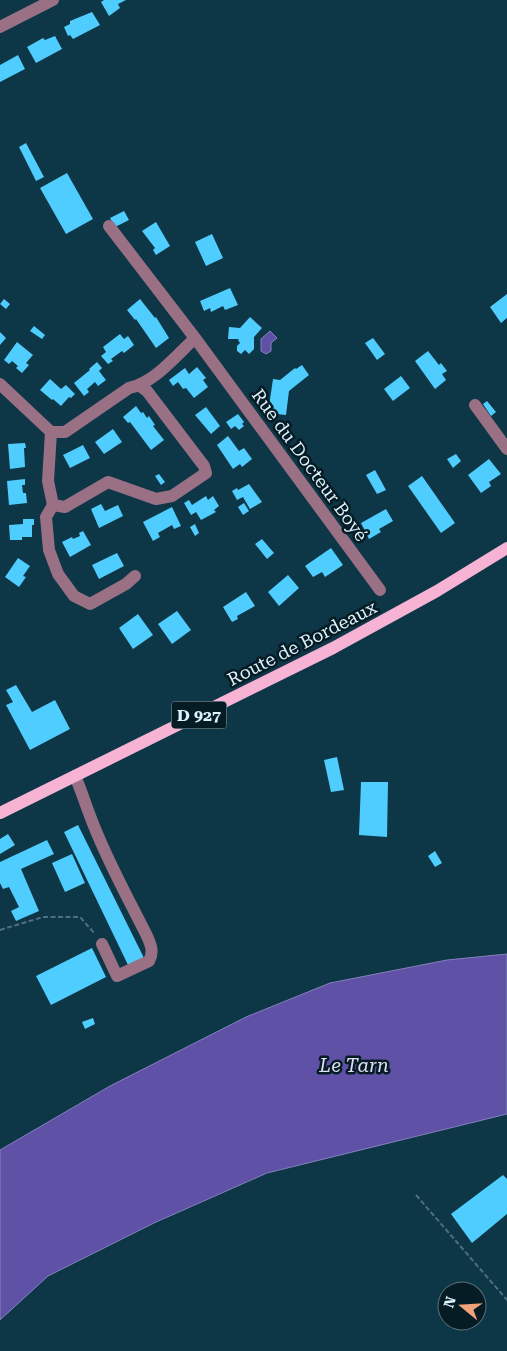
<svg xmlns="http://www.w3.org/2000/svg" width="507" height="1351" font-family="'Roboto Serif',serif">
	<style>
		.water { fill: #5f51a5; stroke: #8581bf }
		.building { fill: #50cdff }
		.lines { fill: none; stroke-linecap: round; stroke-linejoin: round }
		.path { stroke: #4e707f; stroke-width: 2; stroke-dasharray: 5 2.5; stroke-linecap: butt }
		.minor { stroke: #997084; stroke-width: 12 }
		.major { stroke: #f6b3d4; stroke-width: 12 }
		.labels { text-anchor: middle; dominant-baseline: central; stroke-width: 5; stroke-linejoin: round; paint-order: stroke }
		.shield { fill: #061c25; stroke: #9cb2bc; stroke-width: 1 }
		.shield-label { font-size: 16px; font-weight: bold; fill: #ddf2fd }
		.street-label { font-size: 18px; fill: #ddf2fd; stroke: #061c25 }
		.water-label { font-size: 19px; font-style: italic; fill: #e1dff7; stroke: #061c25 }
	</style>
	<rect width="100%" height="100%" fill="#0d3646"/>
	<!-- water -->
	<path class="water" d="M270,331L277,338L271,343V351L266,354L261,351V339Z
		M507,954V1114L267,1173L154,1223L48,1276L0,1320V1150L110,1086L246,1017L330,983L447,960Z"/>
	<!-- building -->
	<path class="building" d="M104,0H126L118,4L120,8L109,16L101,2Z
		M92,12L100,25L73,39L70,35L68,36L64,27L70,24V21Z
		M55,36L62,49L36,63L27,47L43,38L45,40Z
		M18,55L25,69L0,82V65Z
		M26,143L44,177L36,181L19,147Z
		M67,173L93,219L66,234L40,188Z
		M124,211L129,220L115,227L110,218Z
		M156,222L170,246L156,255L153,250L155,248L142,231Z
		M212,234L223,258L206,266L195,242Z
		M230,288L238,305L225,310L223,306L211,312L210,308L204,311L200,301Z
		M507,294V318L501,323L490,307Z
		M4,299L10,304L6,309L0,304Z
		M140,299L155,318L156,317L169,338L156,348L136,319L135,320L127,310Z
		M250,317L262,328L254,337V349L249,354L245,350L241,354L237,351V346L240,343L238,340L239,339H228L229,327L240,328Z
		M34,326L45,335L42,339L30,331Z
		M0,332L6,338L0,345Z
		M120,334L124,339L128,336L134,345L124,353L122,351L111,359L113,361L108,364L101,356L106,352L103,347Z
		M373,338L385,354L377,360L365,343Z
		M17,342L33,355L26,363L29,365L22,373L16,368L18,366L12,361L9,364L4,360Z
		M428,351L439,365L441,363L447,371L442,374L446,380L435,389L415,361Z
		M97,362L102,368L99,371L106,380L98,386L95,382L87,389L89,392L84,396L74,383L90,370L89,369Z
		M302,365L309,375L289,391L286,415L268,413L273,379L280,380L295,368L296,369Z
		M197,367L206,378L203,380L208,387L194,398L186,388L183,389L178,382L173,386L169,380L185,368L189,374Z
		M401,376L410,388L393,401L384,389Z
		M50,379L61,389L66,385L75,394L71,398L69,397L61,406L53,399L52,400L40,390Z
		M487,401L496,412L491,416L483,404Z
		M136,406L141,413L143,412L147,418L149,416L155,425L153,426L164,440L151,450L130,422L128,423L123,417Z
		M206,407L220,426L211,434L195,415Z
		M238,414L244,422L242,424L244,426L239,430L235,426L231,429L226,422Z
		M113,429L122,442L104,454L95,442Z
		M228,436L239,451L244,448L252,459L242,467L240,464L233,469L217,445Z
		M25,443L26,448H24L25,467L10,469L8,444Z
		M83,445L90,458L70,468L63,455Z
		M456,454L461,461L453,468L447,459Z
		M489,459L501,474L489,482L491,486L481,493L468,475Z
		M375,470L386,490L377,494L366,475Z
		M159,474L165,482L161,485L155,476Z
		M422,476L455,523L441,533L408,486Z
		M25,479V485H22L23,493H26L27,503L9,505L7,481Z
		M249,484L262,502L250,509L243,497L237,500L232,491L237,488L238,490Z
		M206,496L208,500L213,496L219,506L214,510L216,512L201,520L196,512L191,515L184,503L189,500L192,505Z
		M244,503L249,511L243,515L238,507Z
		M101,504L105,511L118,505L123,516L99,528L91,509Z
		M172,507L181,526L174,529L172,525L158,533L160,537L153,541L143,522Z
		M386,509L393,521L379,529L381,532L369,539L361,523Z
		M23,519H34V525H32V537H22V540H10L9,525L23,524Z
		M195,524L199,533L195,536L190,527Z
		M83,531L91,545L70,557L62,542L72,537L73,539L80,536L79,533Z
		M262,539L274,553L267,559L255,544Z
		M331,548L343,565L325,577L322,572L313,577L305,566Z
		M117,553L124,566L99,579L92,565Z
		M18,558L30,566L23,576L26,577L19,587L5,577Z
		M288,575L299,588L279,606L268,592Z
		M246,592L255,606L237,616L238,619L232,622L223,607Z
		M177,611L191,630L172,644L158,624Z
		M138,614L153,635L133,649L119,628Z
		M16,685L32,712L55,700L70,729L30,750L6,705L13,702L6,690Z
		M337,757L344,790L331,792L324,760Z
		M361,782H388L387,837L359,835Z
		M78,825L144,958L128,965L64,832Z
		M8,834L15,845L0,854V839Z
		M47,840L54,854L21,869L39,911L16,921L11,911L19,907L9,887L3,889L0,883V862Z
		M435,851L442,863L435,867L428,856Z
		M72,854L85,883L65,892L52,863Z
		M92,948L106,977L51,1005L36,976Z
		M93,1018L95,1024L85,1029L82,1022Z
		M503,1175L507,1179V1214L472,1243L451,1214Z"/>
	<g class="lines">
		<!-- path -->
		<path class="path" d="M0,930L43,917H80L95,934
			M416,1195L507,1300"/>
		<!-- minor -->
		<path class="minor" d="M0,27L53,0
			M109,226L195,338L380,590
			M0,384L51,432H65L129,388C154,383 177,355 195,338
			M475,405L507,449
			M51,432L48,481L53,505L65,507L108,482L156,499L172,496L206,473L204,466L147,391L140,386
			M53,505L46,517L49,550L58,574L74,596L90,604L126,584L135,576
			M75,776C82,792 87,809 94,826C109,864 129,900 147,936C151,945 154,952 149,961L117,976L102,944"/>
		<!-- major -->
		<path class="major" d="M0,813L333,648L437,591L507,548"/>
	</g>
	<g class="labels">
		<!-- shield labels -->
		<rect class="shield" x="171.5" y="701.5" width="55" height="27" rx="4"/>
		<g class="shield-label">
			<text x="199" y="715">D 927</text>
		</g>
		<!-- street labels -->
		<g class="street-label">
			<text transform="translate(310 465) rotate(54)">Rue du Docteur Boyé</text>
			<text transform="translate(302 643) rotate(-27)">Route de Bordeaux</text>
		</g>
		<!-- water labels -->
		<g class="water-label">
			<text x="354" y="1065">Le Tarn</text>
		</g>
	</g>
	<!-- north arrow -->
	<g transform="translate(462 1306) rotate(288)"><circle r="24" fill="#061c25" stroke="#5c727b"/>
	<path d="M0-4L9 19L0 12L-9 19Z" fill="#f0a279"/>
	<text y="-8" font-size="14" font-weight="bold" text-anchor="middle" fill="#ddf2fd">N</text>
	</g>
</svg>
